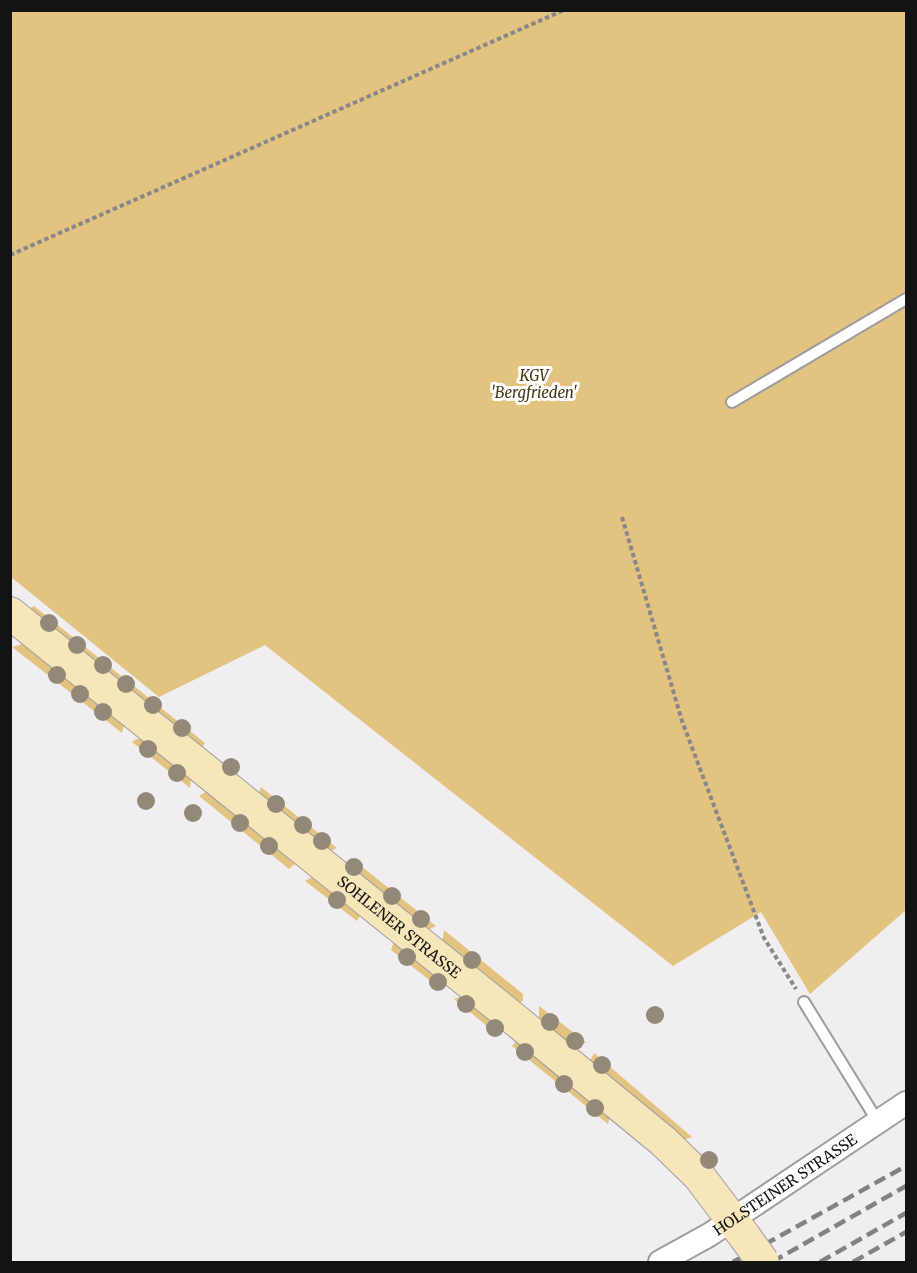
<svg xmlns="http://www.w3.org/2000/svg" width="917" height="1273" font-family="Merriweather,serif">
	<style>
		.green { fill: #e2c480 }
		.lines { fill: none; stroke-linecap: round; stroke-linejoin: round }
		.lane-casing { stroke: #a09da1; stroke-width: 14 }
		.street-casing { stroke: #a09da1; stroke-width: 26 }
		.secondary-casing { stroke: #a09da1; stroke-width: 34 }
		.path { stroke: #8a878a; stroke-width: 4; stroke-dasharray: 4.5 3; stroke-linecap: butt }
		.lane { stroke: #fff; stroke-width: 10 }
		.street { stroke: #fff; stroke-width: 22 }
		.secondary { stroke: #f6e6ba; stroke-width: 32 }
		.rail { stroke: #838183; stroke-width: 4.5; stroke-dasharray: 12 6; stroke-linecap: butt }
		.secondary-bridge-casing { stroke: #a09da1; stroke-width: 34; stroke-linecap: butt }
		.secondary-bridge { stroke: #f6e6ba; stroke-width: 32 }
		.tree { fill: #928978 }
		.labels { text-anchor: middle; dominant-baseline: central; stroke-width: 6; stroke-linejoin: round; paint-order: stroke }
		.park-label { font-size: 15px; font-style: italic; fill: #453714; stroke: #fff }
		.street-label { font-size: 15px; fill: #141314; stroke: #fff }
	</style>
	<rect width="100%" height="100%" fill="#f1eef2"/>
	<!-- green -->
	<path class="green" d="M10,11H906V910L810,994L761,912L673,966L265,645L159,697L11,577Z
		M34,606L205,743L201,749L27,610Z
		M23,644L124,725L122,733L12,647Z
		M136,739H141L191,779L190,788L132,742Z
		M261,787L337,848L328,852L258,795Z
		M207,791L296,863L289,869L199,796Z
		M351,858L436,926L428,930L344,864Z
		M312,877L361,914L357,921L305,881Z
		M444,930L523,994V1000L519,1005L442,944Z
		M394,941L443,981L441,989L391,950Z
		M462,996L500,1027L499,1036L454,999Z
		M539,1006L586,1042L575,1049L539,1021Z
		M517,1040L610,1115L608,1124L512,1046Z
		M594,1053L692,1137L683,1140L590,1061Z"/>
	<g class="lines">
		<!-- lane casing -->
		<g class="lane-casing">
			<path id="lane" d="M732,402L906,299
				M804,1002L878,1122"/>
		</g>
		<!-- street casing -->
		<g class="street-casing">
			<g id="street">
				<path id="s1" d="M660,1262L709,1235L906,1103"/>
			</g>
		</g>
		<!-- secondary casing -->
		<g class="secondary-casing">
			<g id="secondary">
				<path id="s2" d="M10,613L513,1018L663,1141L699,1176L745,1237"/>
			</g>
		</g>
		<!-- path -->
		<path class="path" d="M10,255L564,10
			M622,517L682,721L764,938L796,989"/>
		<!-- lane -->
		<use href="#lane" class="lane"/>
		<!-- street -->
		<use href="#street" class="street"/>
		<!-- secondary -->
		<use href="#secondary" class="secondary"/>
		<!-- rail -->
		<path class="rail" d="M733,1262L906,1166
			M772,1262L906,1186
			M820,1262L906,1213
			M853,1262L906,1232"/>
		<!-- secondary-bridge casing -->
		<g class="secondary-bridge-casing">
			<path id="secondary-bridge" d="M745,1237L763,1262"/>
		</g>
		<!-- secondary-bridge -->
		<use href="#secondary-bridge" class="secondary-bridge"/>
	</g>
	<!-- trees -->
	<g class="tree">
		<circle cx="49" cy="623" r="9"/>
		<circle cx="77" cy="645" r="9"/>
		<circle cx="103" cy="665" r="9"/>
		<circle cx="57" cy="675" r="9"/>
		<circle cx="126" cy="684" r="9"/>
		<circle cx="80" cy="694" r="9"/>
		<circle cx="153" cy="705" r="9"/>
		<circle cx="103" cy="712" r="9"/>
		<circle cx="182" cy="728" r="9"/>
		<circle cx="148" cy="749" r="9"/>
		<circle cx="231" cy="767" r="9"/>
		<circle cx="177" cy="773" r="9"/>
		<circle cx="146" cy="801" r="9"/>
		<circle cx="276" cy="804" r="9"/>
		<circle cx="193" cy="813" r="9"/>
		<circle cx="240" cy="823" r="9"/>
		<circle cx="303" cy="825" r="9"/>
		<circle cx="322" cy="841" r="9"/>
		<circle cx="269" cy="846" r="9"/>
		<circle cx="354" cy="867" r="9"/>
		<circle cx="392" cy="896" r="9"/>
		<circle cx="337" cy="900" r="9"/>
		<circle cx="421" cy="919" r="9"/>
		<circle cx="407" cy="957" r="9"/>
		<circle cx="472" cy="960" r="9"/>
		<circle cx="438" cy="982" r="9"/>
		<circle cx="466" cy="1004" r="9"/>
		<circle cx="655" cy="1015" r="9"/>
		<circle cx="550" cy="1022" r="9"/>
		<circle cx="495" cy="1028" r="9"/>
		<circle cx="575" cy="1041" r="9"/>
		<circle cx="525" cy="1052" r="9"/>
		<circle cx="602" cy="1065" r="9"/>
		<circle cx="564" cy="1084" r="9"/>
		<circle cx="595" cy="1108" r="9"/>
		<circle cx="709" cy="1160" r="9"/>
	</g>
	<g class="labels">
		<!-- park labels -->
		<g class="park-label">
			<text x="534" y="375">KGV<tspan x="534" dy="17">'Bergfrieden'</tspan></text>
		</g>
		<!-- street labels -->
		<g class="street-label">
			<text stroke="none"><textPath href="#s2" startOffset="500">SOHLENER STRASSE</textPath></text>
			<text stroke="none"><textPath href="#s1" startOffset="147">HOLSTEINER STRASSE</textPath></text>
		</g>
	</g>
	<!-- border -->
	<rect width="917" height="1273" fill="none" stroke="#141314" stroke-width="24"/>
</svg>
